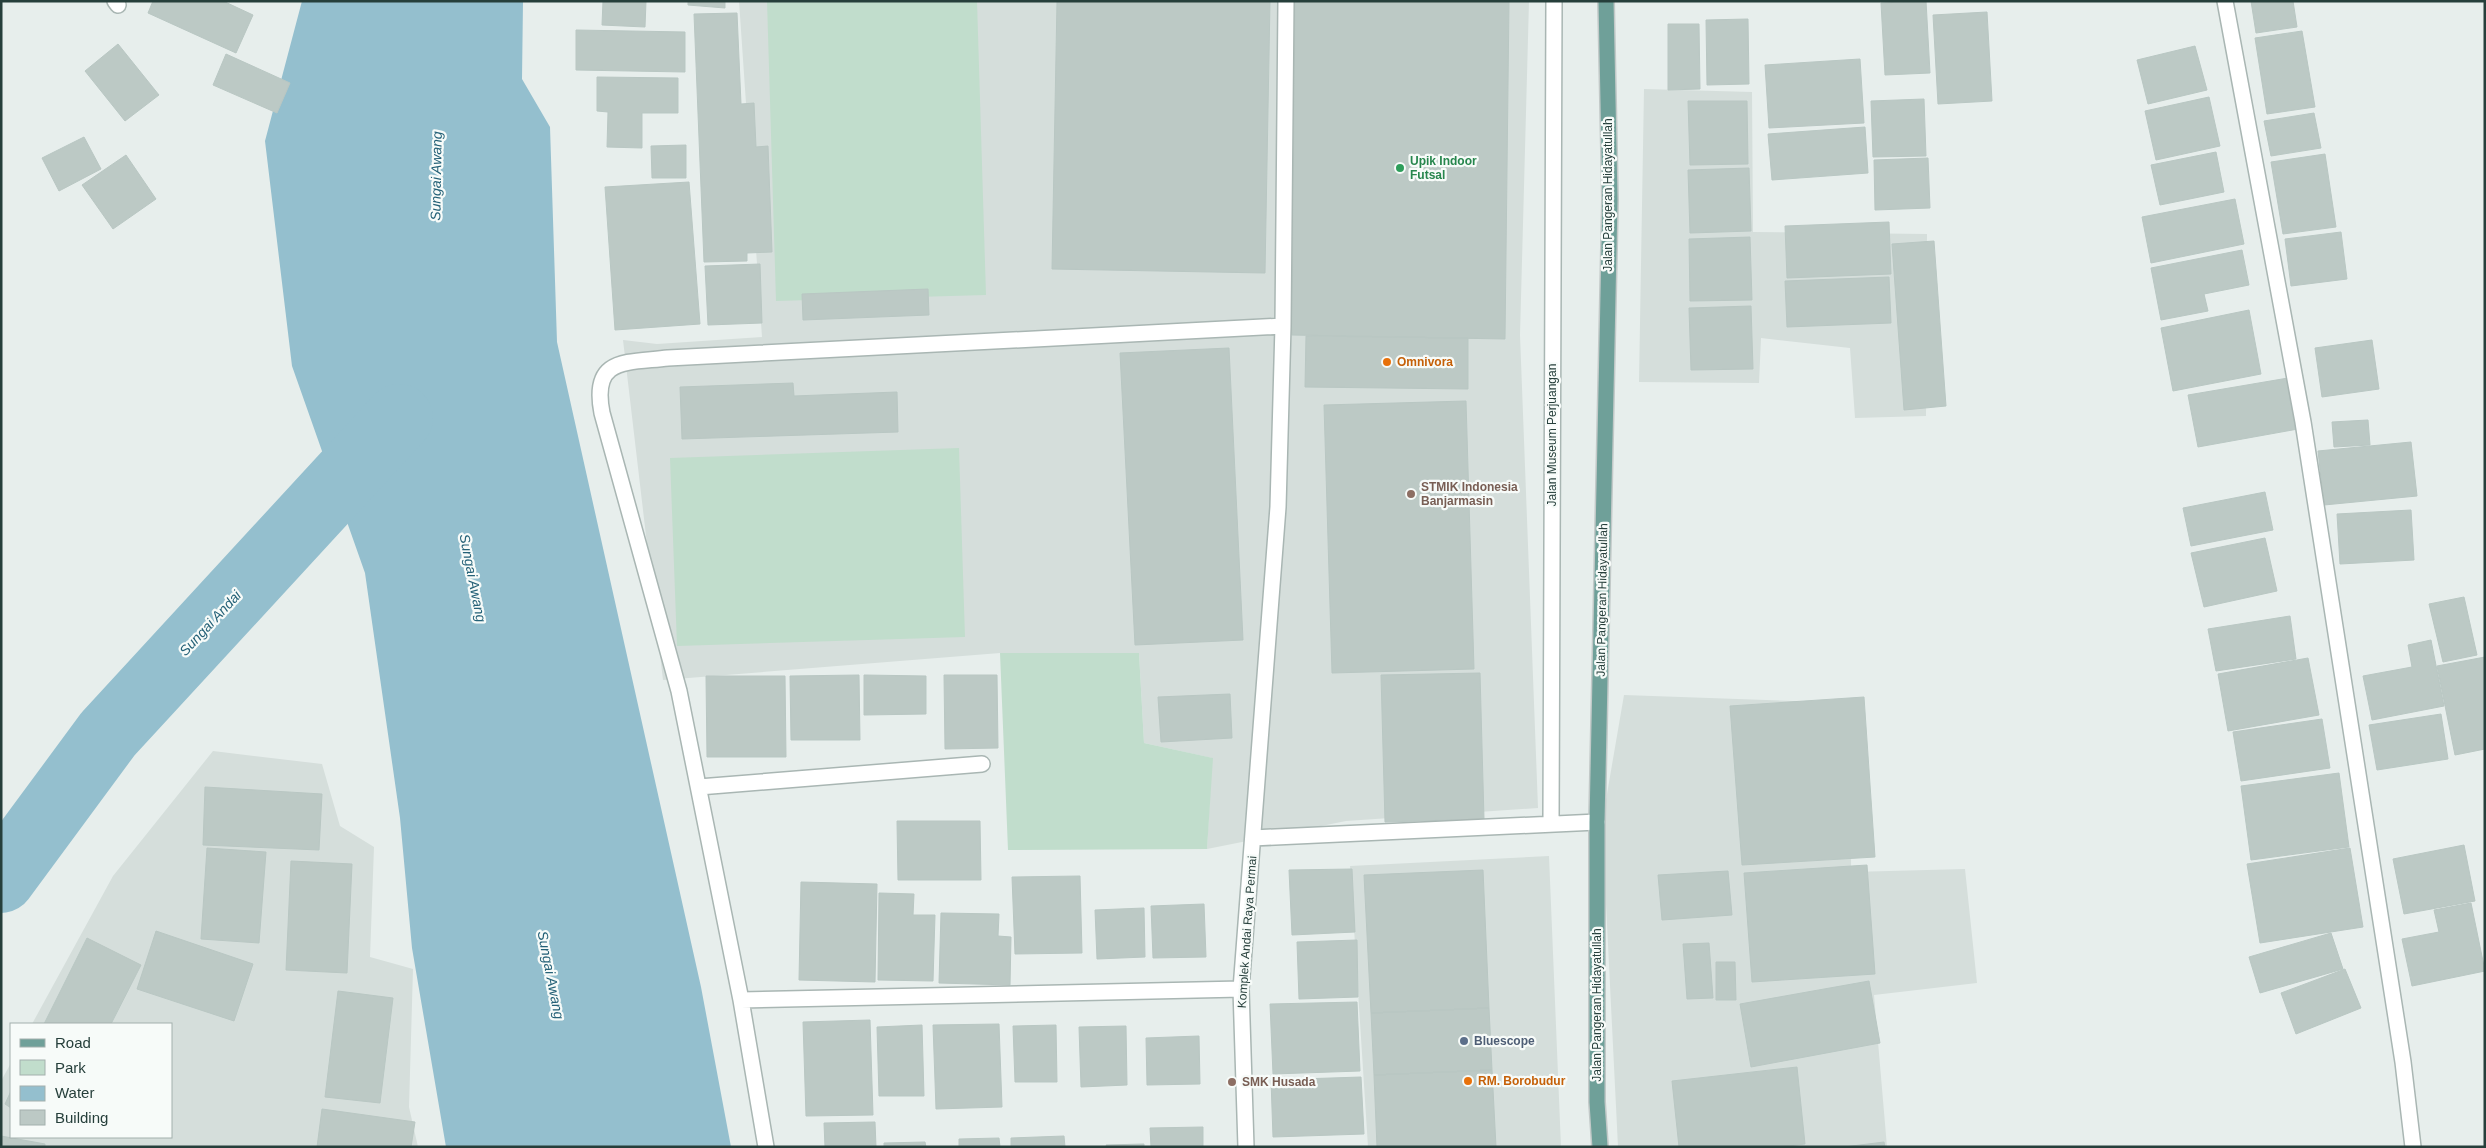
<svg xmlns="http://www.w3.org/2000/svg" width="2486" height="1148" font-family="Arial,sans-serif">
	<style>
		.built { fill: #d5dedb }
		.green { fill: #c1ddcc }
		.water { fill: #94bfce }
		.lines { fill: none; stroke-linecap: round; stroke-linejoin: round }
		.river { stroke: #94bfce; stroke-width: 68 }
		.building { fill: #bcc9c5; stroke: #b9c7c3 }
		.minor-casing { stroke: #a9b6b3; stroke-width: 18 }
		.major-casing { stroke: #c2c9c8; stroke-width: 18 }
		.minor { stroke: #fff; stroke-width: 15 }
		.major { stroke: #6fa099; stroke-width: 15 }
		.leisure-dot { fill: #2e9e5b; stroke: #f7fbf9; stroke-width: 2 }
		.food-dot { fill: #e8710a; stroke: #f7fbf9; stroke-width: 2 }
		.education-dot { fill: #8d6e63; stroke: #f7fbf9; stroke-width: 2 }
		.service-dot { fill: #5c6f8a; stroke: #f7fbf9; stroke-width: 2 }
		.labels { text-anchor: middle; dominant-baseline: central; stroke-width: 4.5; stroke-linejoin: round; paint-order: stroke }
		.leisure-label { font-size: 12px; font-weight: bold; fill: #27864d; stroke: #f7fbf9; text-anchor: start }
		.street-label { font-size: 12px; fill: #263f3b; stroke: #f7fbf9 }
		.food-label { font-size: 12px; font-weight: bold; fill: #c56008; stroke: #f7fbf9; text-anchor: start }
		.education-label { font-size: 12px; font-weight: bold; fill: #785e54; stroke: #f7fbf9; text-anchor: start }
		.service-label { font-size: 12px; font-weight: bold; fill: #4e5e75; stroke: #f7fbf9; text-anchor: start }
		.water-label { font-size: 14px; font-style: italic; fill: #246177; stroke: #f7fbf9 }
	</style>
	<rect width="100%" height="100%" fill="#e7eeec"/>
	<!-- built -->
	<path class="built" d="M739,1H1529L1520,335L1538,808L1346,821L1207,849L1212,758L1144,743L1139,653H1000L663,680L623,340L657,344L762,337Z
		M1644,89L1752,92L1753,232L1927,234L1926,416L1855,418L1850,348L1761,338L1759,383L1639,382Z
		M1624,695L1852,703L1851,872L1965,869L1977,983L1874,995L1887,1147H1618L1602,823Z
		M213,751L322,764L340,826L374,847L370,957L413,969L409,1107L418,1147H1V1081L11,1063V1137H171V1024H32L113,876Z
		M1549,856L1561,1147H1368L1350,866Z"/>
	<!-- green -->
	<path class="green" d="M767,1H977L986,295L776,301Z
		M959,448L965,637L677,646L670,458Z
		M1000,653H1139L1144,743L1213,758L1207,849L1008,850Z"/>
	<!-- water -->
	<path class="water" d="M302,1H523L522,79L550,127L557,342L701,987L731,1147H446L412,948L400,818L365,573L292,366L265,141Z"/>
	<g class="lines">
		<!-- river -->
		<path class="river" d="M1,879L108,734L399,418"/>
	</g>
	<!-- building -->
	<path class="building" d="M153,1H223L253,15L236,53L148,13Z
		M603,1H646L645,27L602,25Z
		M688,1H725V8L688,5Z
		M1057,1H1270L1265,273L1052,269Z
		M1295,1H1509L1505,339L1292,335Z
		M1926,1L1930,73L1885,75L1881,3Z
		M2251,1H2293L2297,27L2256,33Z
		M1987,12L1992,101L1938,104L1933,15Z
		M737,13L741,104L754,103L756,147L768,146L772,252L747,253V261L704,262L694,14Z
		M1748,19L1749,84L1707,85L1706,20Z
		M1668,24H1699L1700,89L1668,90Z
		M576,30L685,32V72L576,70Z
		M2302,31L2315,107L2267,114L2255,38Z
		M118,44L159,95L125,121L85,71Z
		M2195,46L2207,90L2148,104L2137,60Z
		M226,54L290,83L277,113L213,85Z
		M1860,59L1864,123L1769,128L1765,65Z
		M597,77L678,78V113H642V148L607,147L608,112L597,111Z
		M2209,97L2220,146L2156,160L2145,111Z
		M1924,99L1926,156L1873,157L1871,101Z
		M1688,101H1747L1748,164L1690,165Z
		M2314,113L2321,148L2271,156L2264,121Z
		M1865,127L1868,173L1772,180L1768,134Z
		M84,137L101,169L59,191L42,158Z
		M686,145V178H652L651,146Z
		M2216,152L2224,192L2160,205L2151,165Z
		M2325,154L2336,227L2283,234L2271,162Z
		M126,155L156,199L113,229L82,185Z
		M1928,158L1930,208L1875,210L1874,160Z
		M1749,168L1751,231L1690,233L1688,170Z
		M689,182L700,324L615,330L605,187Z
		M2235,199L2244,244L2151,263L2142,217Z
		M1889,222L1891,274L1787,278L1785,226Z
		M2341,232L2347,279L2291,286L2285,239Z
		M1750,237L1752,300L1690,301L1689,239Z
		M1934,241L1946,406L1904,410L1892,244Z
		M2242,250L2249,285L2204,294L2208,311L2161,320L2151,268Z
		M760,264L762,323L708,325L705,266Z
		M1889,277L1891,323L1787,327L1785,281Z
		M928,289L929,315L803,320L802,294Z
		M1751,306L1753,369L1691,370L1689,308Z
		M2249,310L2261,374L2173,391L2161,328Z
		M1306,336L1468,338V389L1305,387Z
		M2372,340L2379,389L2322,397L2315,348Z
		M1229,348L1243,640L1135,645L1120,353Z
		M2288,378L2298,429L2198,447L2188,395Z
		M793,383L794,396L897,392L898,432L682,439L680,387Z
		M1466,401L1474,669L1332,673L1324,405Z
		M2368,420L2370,445L2334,447L2332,422Z
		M2411,442L2417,496L2324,505L2318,451Z
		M2265,492L2273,530L2191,546L2183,508Z
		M2411,510L2414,560L2340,564L2337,514Z
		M2265,538L2277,591L2204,607L2191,553Z
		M2464,597L2477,655L2443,662L2429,604Z
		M2290,616L2296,659L2216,671L2208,629Z
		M2431,640L2444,706L2372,720L2363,676L2412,667L2408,645Z
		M2485,657V749L2455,755L2437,666Z
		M2308,658L2319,715L2228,731L2218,674Z
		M1480,673L1484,819L1385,822L1381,675Z
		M859,675L860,740H791L790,676Z
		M864,675L926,676V714L864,715Z
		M944,675H997L998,748L945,749Z
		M706,676H785L786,757H707Z
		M1230,694L1232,738L1161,742L1158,697Z
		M1864,697L1875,857L1742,865L1730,706Z
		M2441,714L2448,759L2377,770L2369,725Z
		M2322,719L2330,768L2241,781L2233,732Z
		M2339,773L2349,847L2251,860L2241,786Z
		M205,787L322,794L319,850L203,845Z
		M897,821H980L981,880H898Z
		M2464,845L2475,901L2404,914L2393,859Z
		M207,848L266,852L259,943L201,939Z
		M2350,848L2363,927L2260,943L2247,864Z
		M291,861L352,864L347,973L286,970Z
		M1867,865L1875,974L1752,982L1744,873Z
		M1352,869L1355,932L1292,935L1289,870Z
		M1483,870L1489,1008L1371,1013L1364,875Z
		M1728,871L1732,915L1662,920L1658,875Z
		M1080,876L1082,953L1015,954L1012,877Z
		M801,882L877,884L875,982L799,980Z
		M879,893L914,894L913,915H935L933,981L878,980Z
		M2471,903L2485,971L2412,986L2402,939L2439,932L2434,910Z
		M1204,904L1206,957L1153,958L1151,906Z
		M1144,908L1145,957L1097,959L1095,910Z
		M941,913L999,914L998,936L1011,937L1010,985L939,983Z
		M156,931L253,964L234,1021L137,989Z
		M2331,933L2343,969L2260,993L2249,957Z
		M87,938L141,965L111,1024H44Z
		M1357,940L1358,997L1299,999L1297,942Z
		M1709,943L1713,998L1687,999L1683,944Z
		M1716,962H1735L1736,1000H1716Z
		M2345,969L2361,1008L2296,1034L2281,993Z
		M1869,981L1880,1043L1751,1067L1740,1004Z
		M338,991L393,998L380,1103L325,1097Z
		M1357,1002L1360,1071L1273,1074L1270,1004Z
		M1489,1008L1492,1070L1374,1075L1371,1013Z
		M870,1020L873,1115L806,1116L803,1022Z
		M999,1024L1002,1107L936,1109L933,1025Z
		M922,1025L924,1096H879L877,1027Z
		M1056,1025L1057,1082H1015L1013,1026Z
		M1126,1026L1127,1085L1081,1087L1079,1027Z
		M1199,1036L1200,1084L1147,1085L1146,1038Z
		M1797,1067L1805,1144L1780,1147H1679L1672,1081Z
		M1492,1070L1496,1147H1377L1374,1075Z
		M1361,1077L1364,1134L1273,1137L1271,1080Z
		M11,1091V1108L5,1104Z
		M322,1109L415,1122L411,1147H317Z
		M875,1122L876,1147H825L824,1123Z
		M1203,1127V1147H1151L1150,1128Z
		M1,1136L45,1144V1147H1Z
		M1064,1136L1065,1147H1011V1138Z
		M999,1138L1000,1147H959V1139Z
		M925,1142L926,1147H884V1143Z
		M1884,1142L1885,1147H1844Z
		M1144,1144V1147H1107L1106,1145Z"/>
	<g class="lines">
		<!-- minor casing -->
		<g class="minor-casing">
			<path id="minor" d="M115,1L118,5
				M2225,1L2303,422L2403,1062L2413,1147
				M699,787L982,764
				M1551,824L1554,1
				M1253,838L1597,822
				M741,1000L1241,989
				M766,1147L741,1000L679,691L602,413C591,357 626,363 668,358L1283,326
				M1246,1147L1241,989L1278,507L1283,326L1286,1"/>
		</g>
		<!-- major casing -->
		<g class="major-casing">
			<path id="major" d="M1600,1147L1597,1102V822L1610,200L1606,1"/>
		</g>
		<!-- minor -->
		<use href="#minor" class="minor"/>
		<!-- major -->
		<use href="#major" class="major"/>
	</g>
	<!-- markers -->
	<circle class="leisure-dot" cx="1400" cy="168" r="5"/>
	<g class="food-dot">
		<circle cx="1387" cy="362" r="5"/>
		<circle cx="1468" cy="1081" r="5"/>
	</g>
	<g class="education-dot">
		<circle cx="1411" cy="494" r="5"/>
		<circle cx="1232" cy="1082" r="5"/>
	</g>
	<circle class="service-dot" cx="1464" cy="1041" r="5"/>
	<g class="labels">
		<!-- leisure labels -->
		<g class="leisure-label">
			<text x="1410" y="161">Upik Indoor<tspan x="1410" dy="14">Futsal</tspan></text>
		</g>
		<!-- street labels -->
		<g class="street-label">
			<text transform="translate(1608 195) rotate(-90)">Jalan Pangeran Hidayatullah</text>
			<text transform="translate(1552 435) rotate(-90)">Jalan Museum Perjuangan</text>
			<text transform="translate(1602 600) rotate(-89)">Jalan Pangeran Hidayatullah</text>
			<text transform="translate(1247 932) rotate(-86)">Komplek Andai Raya Permai</text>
			<text transform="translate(1597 1005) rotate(-90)">Jalan Pangeran Hidayatullah</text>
		</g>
		<!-- food labels -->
		<g class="food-label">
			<text x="1397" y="362">Omnivora</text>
			<text x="1478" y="1081">RM. Borobudur</text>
		</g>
		<!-- education labels -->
		<g class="education-label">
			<text x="1421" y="487">STMIK Indonesia<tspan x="1421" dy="14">Banjarmasin</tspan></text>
			<text x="1242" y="1082">SMK Husada</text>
		</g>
		<!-- service labels -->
		<g class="service-label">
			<text x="1474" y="1041">Bluescope</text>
		</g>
		<!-- water labels -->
		<g class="water-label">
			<text transform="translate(436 176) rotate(-89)">Sungai Awang</text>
			<text transform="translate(473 578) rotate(79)">Sungai Awang</text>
			<text transform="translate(210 623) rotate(-47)">Sungai Andai</text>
			<text transform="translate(551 975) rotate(79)">Sungai Awang</text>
		</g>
	</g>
	<!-- border -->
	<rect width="2486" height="1148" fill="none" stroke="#263f3b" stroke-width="5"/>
	<!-- legend -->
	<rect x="10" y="1023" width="162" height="115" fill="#f7fbf9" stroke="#a3b0ad"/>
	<rect x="20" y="1039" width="25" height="8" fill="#6fa099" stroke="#a3b0ad"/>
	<text x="55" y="1048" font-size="15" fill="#263f3b">Road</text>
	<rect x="20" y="1060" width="25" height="15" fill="#c1ddcc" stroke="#a3b0ad"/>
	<text x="55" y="1073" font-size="15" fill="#263f3b">Park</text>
	<rect x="20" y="1086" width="25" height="15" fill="#94bfce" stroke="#a3b0ad"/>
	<text x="55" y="1098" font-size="15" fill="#263f3b">Water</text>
	<rect x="20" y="1110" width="25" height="15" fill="#bcc9c5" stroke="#a3b0ad"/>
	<text x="55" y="1123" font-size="15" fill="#263f3b">Building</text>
</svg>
